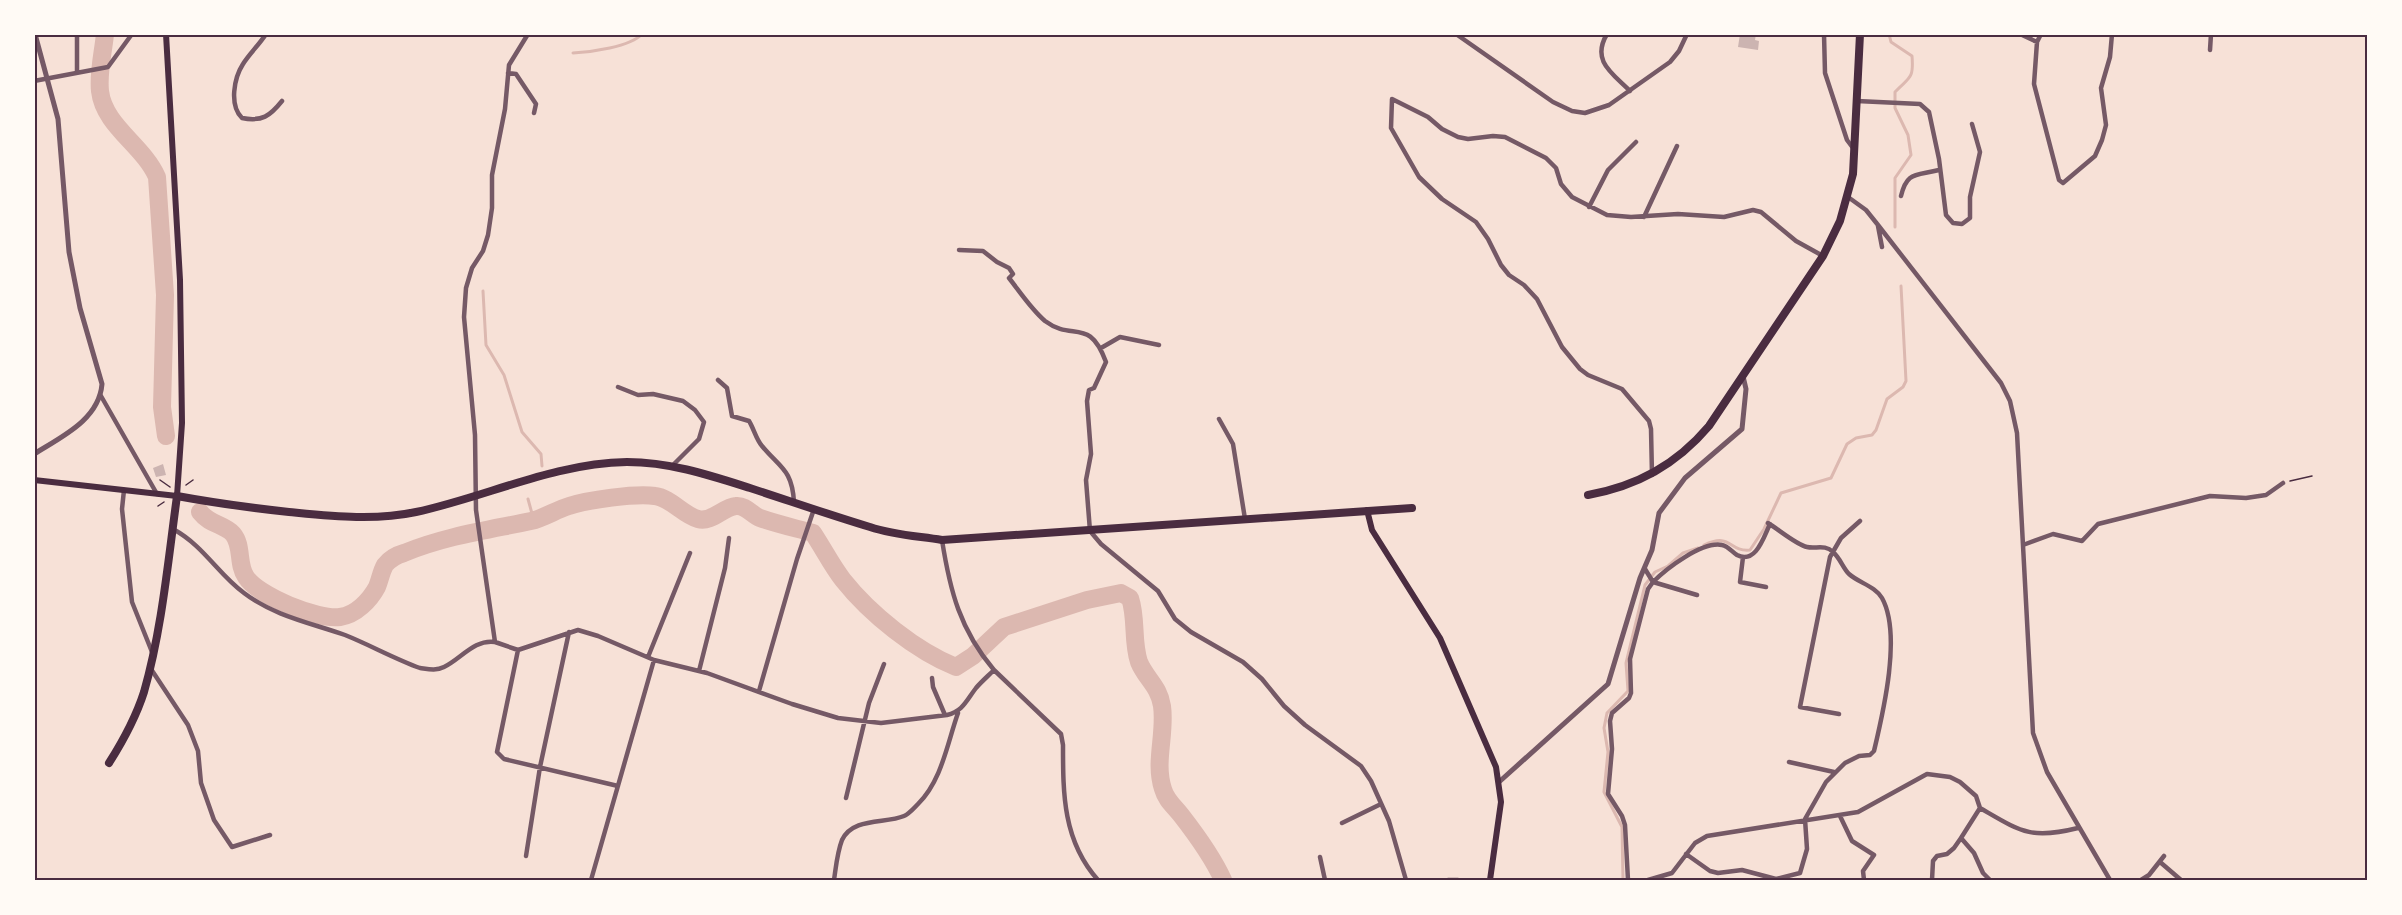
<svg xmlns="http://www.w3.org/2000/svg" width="2402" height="915" font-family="'Open Sans',sans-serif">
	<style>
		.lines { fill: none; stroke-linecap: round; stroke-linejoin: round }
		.stream { stroke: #dcb8b0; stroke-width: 3 }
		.river { stroke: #dcb8b0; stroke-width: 18 }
		.building { fill: #ccb4b1 }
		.path { stroke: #4a2c40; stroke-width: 1.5 }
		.minor { stroke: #755966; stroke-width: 4.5 }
		.tertiary { stroke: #755966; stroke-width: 5 }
		.secondary { stroke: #4a2c40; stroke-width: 6 }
		.trunk { stroke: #4a2c40; stroke-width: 8 }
		.neatline { fill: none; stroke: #4a2c40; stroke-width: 2 }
	</style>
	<rect width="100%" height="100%" fill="#f7e1d7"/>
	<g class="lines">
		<!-- stream -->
		<path class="stream" d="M1889,34L1891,42L1912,56C1914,80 1909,77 1895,92V108L1908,135L1911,155L1895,178V227
			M573,53C591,52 630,47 642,34
			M483,291L486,345L504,375L522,432L541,454L542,466
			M528,499L534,521
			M1704,545C1732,532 1728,552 1750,550L1764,529L1781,493L1831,478L1847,444L1856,438L1872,435L1876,430L1887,399L1903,387L1906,381L1901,286
			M1623,880L1622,827L1604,792L1608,752L1604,728L1607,713L1628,691L1626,663L1645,585L1655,572L1668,566L1683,553L1698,548"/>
		<!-- river -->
		<path class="river" d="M105,34C103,54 98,72 100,91C104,126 143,145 157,177L165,295L162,407L166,436
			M200,512C210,525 224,524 233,534C243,546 237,564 246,577C258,596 318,620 340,617C356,615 370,600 377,587C380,580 381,572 385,565C389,560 397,555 404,553C445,536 488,530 531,521C544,518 556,510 569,506C587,500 636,493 655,496C671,498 683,515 698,519C712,523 723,507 736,506C746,505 752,515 760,518C777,524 795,528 813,533C823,548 832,566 843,580C870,614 916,651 956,667L973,656L1004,627L1087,600L1121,593L1130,598C1137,619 1132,641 1139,662C1146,679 1159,686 1162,706C1166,734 1154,762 1163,789C1166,800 1174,806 1181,815C1195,833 1214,860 1223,880"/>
	</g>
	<!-- building -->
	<path class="building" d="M1740,34H1756L1755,40L1759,41L1758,50L1738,47Z
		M163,464L166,475L156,477L153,468Z"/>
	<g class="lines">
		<!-- path -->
		<path class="path" d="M160,480L170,487
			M2290,481L2312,476
			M186,485L193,480
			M158,506L164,502"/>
		<!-- minor -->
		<path class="minor" d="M77,34V72
			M266,34C259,45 249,54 243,64C234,78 229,105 242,118C262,122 270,116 282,101
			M528,34L509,65L505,109L492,175V208L488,235L483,251L472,268L466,288L464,317L475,435L476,510L495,642L518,650L578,630L598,636L654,660L707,673L792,704L838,718L881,723L947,715C963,711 966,701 976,688C981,682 988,676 994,670C960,630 950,591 942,540
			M1456,34L1553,102L1572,111L1585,113L1609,105L1670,62L1679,51L1687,34
			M1607,34C1591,61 1612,73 1630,91
			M1824,34L1825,73L1847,140L1853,148
			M2020,34L2037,42L2041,34
			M2037,42L2034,84L2059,180L2063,183L2095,156L2102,140L2106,125L2101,88L2110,57L2112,34
			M2210,50L2211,34
			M508,73L516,74L536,104L534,113
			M34,81L108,67L132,34
			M1857,101L1920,104L1929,112L1939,159L1946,215L1953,223L1962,224L1970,218V197L1980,152L1972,124
			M1901,196C1907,171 1916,176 1939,170
			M1848,197L1866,210L1878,225L2001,383L2010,401L2017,433L2033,733L2047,772L2110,880
			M1589,207L1608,170L1636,142
			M1644,217L1677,146
			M1878,226L1882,247
			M959,250L983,251L997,262L1009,268L1013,274L1009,278C1020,292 1031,309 1045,321C1073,342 1089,316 1106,362L1094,388L1089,390L1087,401L1091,454L1086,480L1090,531L1101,544L1158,591L1175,619L1191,632L1243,662L1262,679L1284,706L1305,725L1361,766L1371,781L1389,821L1406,880
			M1101,348L1120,337L1159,345
			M718,380L727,388L732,416L749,421C754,429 756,439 762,446C780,468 792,469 794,502
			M618,387L638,395L653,394L683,401L695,410L704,422L699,439L673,465
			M101,396L157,494
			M1219,419L1233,444L1245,519
			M1652,475L1651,429L1649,421L1622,389L1588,375L1580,369L1562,347L1537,299L1524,285L1509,275L1501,265L1488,239L1476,222L1442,199L1419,177L1391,128L1392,99L1428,117L1442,129L1458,137L1468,139L1493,136L1505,137L1546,158L1556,168L1561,184L1572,197L1607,215L1631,217L1678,214L1724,217L1753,210L1761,212L1796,241L1823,256
			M124,490L122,509L132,602L152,652
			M173,529C204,546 218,574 244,593C274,616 311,623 345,635C370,645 395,659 420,668C428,669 436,671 444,667C461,659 474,639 495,642
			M2023,545L2053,534L2082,541L2098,524L2210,496L2246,498L2266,495L2283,483
			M1743,557L1740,582L1766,587
			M1697,595L1653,582C1666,569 1702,541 1722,545C1728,546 1732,552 1737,555C1756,565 1764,536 1770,524
			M518,650L497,752L504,759L618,786
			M648,657L690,553
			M151,669L188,725L198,751L201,783L214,820L232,847L270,835
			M994,670L1061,734L1063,745C1063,794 1063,841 1098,880
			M699,671L725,568L729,538
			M932,678L933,687L945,715
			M759,691L797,559L814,509
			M1839,714L1800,707L1830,557L1841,538L1860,521
			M1789,762L1834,772
			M846,798L869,703L884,664
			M1980,808L1961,838L1974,853L1983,873L1990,880
			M1840,816L1852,841L1874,855L1863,871L1864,880
			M1342,823L1381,804
			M1686,854L1710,871L1718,873L1742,870L1776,879L1800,873L1807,849L1805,819L1826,782L1845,763L1859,756L1870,755L1874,751C1883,713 1902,634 1882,598C1875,586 1859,583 1849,574C1843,568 1840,558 1833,552C1825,544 1816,549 1807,547C1797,545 1778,529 1768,523
			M526,856L540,767L569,632
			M1320,857L1325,880
			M2160,862L2181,880
			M591,880L654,660
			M834,880C836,867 837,853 842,840C853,817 885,824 904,816C909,814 914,808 918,804C942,780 947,744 958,713
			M1448,880H1458
			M1628,880L1625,825L1622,816L1608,794L1612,749L1610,721L1612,713L1629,698L1631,693L1630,659L1648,589L1653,582L1645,569
			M1648,880L1672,873L1695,843L1707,836L1858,812L1927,774L1950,777L1960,782L1976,796L1980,808C2020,831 2030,840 2078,828
			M1932,880L1933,861L1937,856L1947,854L1954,848L1961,838
			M2141,880L2149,875L2164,856"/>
		<!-- tertiary -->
		<path class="tertiary" d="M34,454C61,437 99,420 102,384L80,308L69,252L58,119L35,34
			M1499,782L1608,684L1640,578L1652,550L1659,513L1685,478L1742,429L1746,389L1743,376"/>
		<!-- secondary -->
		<path class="secondary" d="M34,480L177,496L182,423L180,280L166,34
			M1367,510L1372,530L1440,638L1496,767L1501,802L1490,880"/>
		<!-- trunk -->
		<path class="trunk" d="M1588,495C1637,486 1676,465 1709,426L1823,256L1840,221L1853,174L1860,34
			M109,763C123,741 136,717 144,692C162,629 168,561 177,496C215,503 252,508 289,512C331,516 374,521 416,512C486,497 554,463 627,462C670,462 709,475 750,488C790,501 830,515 870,527C894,535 917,536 942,540L1412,508"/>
	</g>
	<!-- border -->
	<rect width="2402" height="915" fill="none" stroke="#fffaf5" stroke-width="72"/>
	<rect x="36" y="36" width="2330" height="843" class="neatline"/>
</svg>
